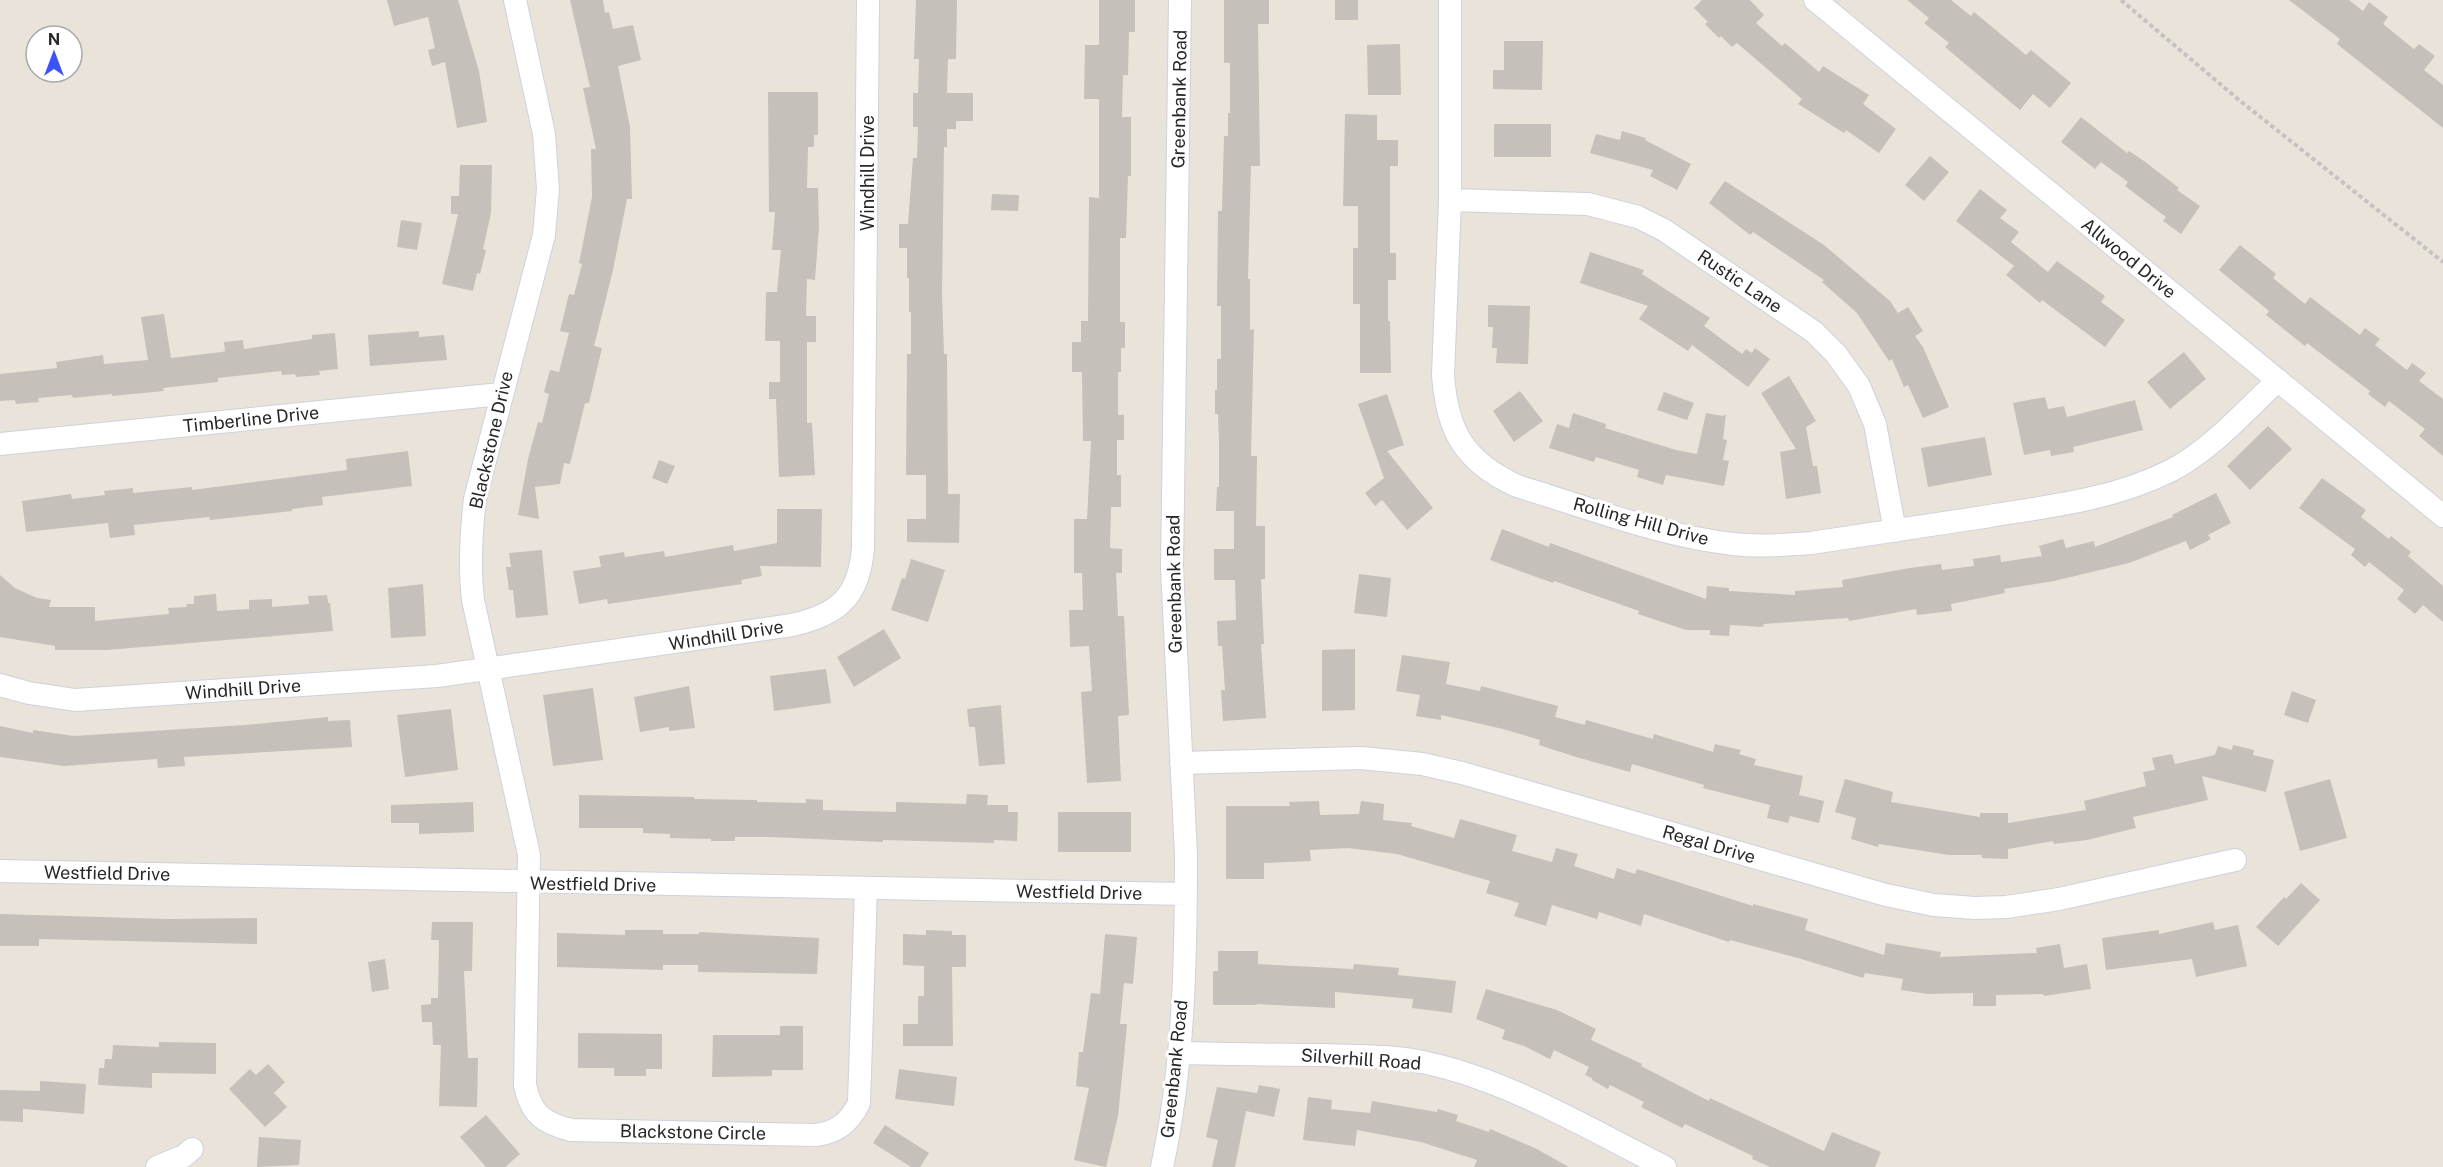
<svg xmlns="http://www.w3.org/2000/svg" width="2443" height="1167" font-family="'Public Sans',sans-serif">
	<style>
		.building { fill: #c5c0b9 }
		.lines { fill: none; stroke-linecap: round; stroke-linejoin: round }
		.minor-casing { stroke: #ced1e0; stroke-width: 24 }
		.path { stroke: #c3c3c3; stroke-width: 4; stroke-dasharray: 4.5 3; stroke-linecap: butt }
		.minor { stroke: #fff; stroke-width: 22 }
		.labels { text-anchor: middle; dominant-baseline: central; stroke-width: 6; stroke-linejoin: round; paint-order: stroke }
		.street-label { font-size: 18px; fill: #272727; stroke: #fff }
	</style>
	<rect width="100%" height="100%" fill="#eae3d9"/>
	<!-- building -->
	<path class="building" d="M387,0H458L479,71L487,122L457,128L445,62L432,66L428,50L435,48L428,17L394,26Z
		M570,0H603L605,13L609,12L613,29L633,25L641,60L618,66L630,127L632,199H627L613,270L594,346L602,348L589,403H585L570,464L564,463L560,484L535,487L539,519L518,515L528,459L538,422L542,423L549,394L544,392L550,370L559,372L569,333L560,331L569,294L574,295L582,264L579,263L592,197L591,149H596L583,88L590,87Z
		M916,0H957L956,59H948L947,93H973V121H956V129H947V147H944L942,295L944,354H947L948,494H960L959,543L907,542V519H926V475H906L907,354H911V312H909V278H907V248H899V224H908L913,158H917L918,127H913V93H918L919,59H914Z
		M1099,0H1135V32H1129L1128,75H1123L1122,117H1131V176H1128L1126,238H1120V322H1125V348H1121V372H1118V415H1124V440H1117V475H1121V507H1111L1110,548L1122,549V573H1116L1118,616H1124L1129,715L1118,716L1121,781L1087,783L1081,692L1092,691L1089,646L1070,647L1069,610H1083L1082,573H1074V519H1087L1091,441H1083L1082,372H1072V342H1081V321H1088L1089,197L1099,198V99H1084L1085,45H1099Z
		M1224,0H1269V24H1258L1260,166H1251L1248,279H1250V330L1254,329L1251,456H1257L1256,526H1265V579H1261L1264,644H1261L1266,718L1223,721L1221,690H1225L1222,646H1218L1217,621L1236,620L1235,580H1214V549H1234V511H1216L1217,487H1219V443L1218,414H1215V390H1217V359H1221V306H1217L1218,211H1222L1224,136H1228V113H1230V63H1224Z
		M1335,0H1358V20H1335Z
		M1702,0H1750L1764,15L1756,23L1782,46L1785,43L1819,72L1823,66L1869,95L1863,104L1896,129L1879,153L1846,130L1844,133L1798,104L1802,99L1737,43L1732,47L1721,36L1719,38L1705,24L1708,22L1694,8Z
		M1907,0H1951L1971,16L1974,12L2026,55L2031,50L2071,83L2050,108L2033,94L2020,110L1945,47L1949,43L1924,23L1929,18Z
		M2289,0H2349L2363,11L2369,2L2388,17L2383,24L2414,49L2419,44L2435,56L2424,70L2443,85V128L2337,44L2340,39Z
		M1504,41H1543L1542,90L1493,89V70H1504Z
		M1400,44L1401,95H1368L1367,45Z
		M768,92H818V135H814V147H808L807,188H818L819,227L815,280L807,279L806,316H816V342H807V423H812L815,475L779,477L776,399H769V382H780V341H765L766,292H777L781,250H772L775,212H769Z
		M1345,114L1377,115V140H1398V166H1390V253H1396V280H1388V321H1390L1391,373H1360V304H1353V248H1358V206H1343Z
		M2081,117L2127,153L2129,151L2144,161L2179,188L2177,190L2200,206L2181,234L2163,221L2166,217L2125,186L2128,182L2101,162L2095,169L2061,142Z
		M1494,124H1551V157H1494Z
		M1622,131L1646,138L1645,140L1691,164L1677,190L1650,176L1653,170L1590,153L1596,134L1620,140Z
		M1930,156L1949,172L1924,201L1905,185Z
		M460,165H492L491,213L483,249L486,250L480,274L477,273L473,291L442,284L458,214H451V196H459Z
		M1725,181L1824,245L1890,301L1898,313L1908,307L1923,331L1915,336L1923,347L1949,407L1923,418L1908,385L1904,387L1892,359L1889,361L1857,313L1822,282L1824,280L1753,232L1750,235L1709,203Z
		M1980,189L2007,210L2000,218L2019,232L2011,242L2048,272L2057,261L2105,296L2101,302L2125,320L2105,347L2042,300L2040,303L2006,275L2014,266L1956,221Z
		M992,194L1019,195L1018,211L991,210Z
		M401,220L422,223L417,250L397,247Z
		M2240,245L2276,274L2273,278L2305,304L2310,297L2360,335L2365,328L2380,339L2375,345L2407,370L2412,363L2426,373L2419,381L2443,399V456L2419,436L2425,429L2389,401L2385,407L2368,394L2370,391L2307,343L2305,346L2266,315L2269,311L2219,270Z
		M1590,252L1644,270L1642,274L1710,318L1704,326L1742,354L1746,349L1752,353L1755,348L1770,359L1748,387L1692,345L1688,351L1639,319L1648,306L1580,283Z
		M1488,305L1530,306L1528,364L1496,363L1497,348H1492L1493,327H1488Z
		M164,314L171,358L222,352L225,351L224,342L243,340L244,349L312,339V335L335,333L338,369L319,371L320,375L296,377L295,374L282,375L281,371L218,378V382L163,388L164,391L112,396V394L73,398L72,395L38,398L39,402L16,404L15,400L0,401V374L57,368L56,362L103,355L104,364L148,360L141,317Z
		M419,331V337L444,335L447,360L370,366L368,335Z
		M2184,352L2206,379L2170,409L2147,382Z
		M1789,376L1816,421L1806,427L1813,466H1817L1821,493L1786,499L1780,452L1796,449L1761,393Z
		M1520,391L1543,421L1514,442L1493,411Z
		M1664,392L1694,403L1687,420L1657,410Z
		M1387,394L1404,445L1387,451L1433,508L1407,530L1382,500L1375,506L1365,493L1384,478L1358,404Z
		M2045,397L2048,409L2064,406L2067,417L2135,400L2143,430L2073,447L2074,452L2051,456L2050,450L2024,455L2013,403Z
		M1573,413L1606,424L1605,428L1676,450L1697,454L1706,413L1723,416L1726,414L1723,439L1727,440L1723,460L1729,461L1724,486L1666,475L1663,485L1637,477L1639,470L1596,457L1594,462L1549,448L1557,424L1569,428Z
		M2268,426L2292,449L2250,490L2227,466Z
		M1985,437L1992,475L1928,487L1921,448Z
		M408,451L412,486L322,497L323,505L292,509V511L210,520L209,517L134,525L135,535L110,538L108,523L26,532L22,501L71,494L72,499L105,495L104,491L133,488V493L192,487V490L347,470L346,459Z
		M659,460L675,466L667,484L652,478Z
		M2322,478L2366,510L2361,517L2389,539L2391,536L2411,552L2408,556L2443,586V622L2423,605L2415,614L2397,599L2404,590L2369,562L2365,567L2351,555L2355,549L2299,508Z
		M2216,493L2231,523L2208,535L2211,539L2190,550L2186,541L2129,563L2054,581L2004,589L2005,593L1951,604L1952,611L1917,615L1916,609L1849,621L1848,618L1764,624L1763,627L1730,625L1729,636L1710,635V630H1686L1638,614L1639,611L1554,581L1553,583L1490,560L1502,529L1549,547L1550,543L1706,599L1707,586L1729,588V591L1795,595V591L1843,587L1842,580L1910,568L1941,564L1942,570L1974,566L1973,559L2000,555L2001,562L2042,556L2039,546L2063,539L2066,548L2094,541L2095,547L2173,517L2172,515Z
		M777,509H822L821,567L760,566L762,576L741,580L742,584L608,604L607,599L579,604L573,571L601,567L599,556L624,552L625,557L664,551L665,557L733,545L734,551L777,543Z
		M542,550L548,615L516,618L513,590H509L506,567H511L509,553Z
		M911,559L945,570L928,622L891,610L902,578L905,579Z
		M1359,574L1391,578L1387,617L1354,613Z
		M0,575L15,588L37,598L51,600L49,607H95V621L169,614L168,608L187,607L186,604H194V596L216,594L217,611L249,609V600L272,599V607L309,604L308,596L327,595L328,603H330L333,631L107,650H55V646L0,637Z
		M423,584L426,636L391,638L388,588Z
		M884,629L901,658L854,687L837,657Z
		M1355,649V710L1322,711V650Z
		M1402,655L1450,662L1446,684L1480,691L1481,686L1558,706L1555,717L1585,725L1586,720L1653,739L1654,734L1713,752L1715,744L1741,750L1739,754L1756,759L1754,765L1803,776L1799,795L1824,801L1819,823L1790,816L1788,823L1767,818L1770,805L1703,788L1704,785L1632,764L1630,772L1576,757L1539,745L1540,740L1503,729L1441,715V720L1416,716L1420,695L1396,691Z
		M826,669L831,703L774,711L770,676Z
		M689,686L695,728L669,731V727L640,732L634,697Z
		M593,688L603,760L553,766L543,695Z
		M2292,691L2316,700L2308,723L2284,715Z
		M1001,705L1005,764L979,766L975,727H969L967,709Z
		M451,709L458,770L405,777L397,715Z
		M328,717V721L350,720L352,747L184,757L185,766L158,768L157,759L64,766L0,757V726L33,733V730L74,736L245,725Z
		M2233,745L2254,750L2253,755L2274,760L2266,792L2202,776L2208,800L2133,817L2136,828L2087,840L2054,844L2053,841L2008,849V859L1982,858V855H1949L1879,844L1878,847L1851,839L1856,818L1835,812L1845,779L1893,792L1891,802L1980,817V813H2008V823L2086,810L2084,801L2146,786L2143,772L2155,770L2152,758L2172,754L2175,764L2215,755L2218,746L2232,750Z
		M2330,779L2347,838L2300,851L2284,792Z
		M967,794L988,795L987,805H1008V812H1018L1017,841L994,840V843L883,840V842L770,837H735V841H711V839L670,838V834L643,833V828H579V795L694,797V799L757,800V802L806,803V799L823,800V810L896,812V802L966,804Z
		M1319,801L1320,815L1359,814L1361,801L1384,804L1383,820L1412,823L1411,826L1454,838L1460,819L1517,835L1512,851L1552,862L1556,848L1578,854L1574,866L1614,879L1617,868L1635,874L1637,869L1753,906V904L1808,919L1805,930L1884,955L1886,943L1941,952L1940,957L2037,953L2036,948L2060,944L2064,968L2087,964L2091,989L2044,996L2043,994L1996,995V1006H1973V993L1928,994L1901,990L1903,979L1865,973L1863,978L1798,958L1730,940L1729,942L1644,914L1641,926L1599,912L1597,919L1552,905L1546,926L1514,916L1519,903L1486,893L1490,881L1397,854L1348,848L1310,850L1311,861L1264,863V879H1226V806H1290L1289,802Z
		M473,802L474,832L419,834V823H391V805Z
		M1058,812H1131V852H1058Z
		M2301,883L2320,900L2278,946L2256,927L2284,897L2286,899Z
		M0,914L168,919L257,918V944L39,939V946H0Z
		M432,922H473L472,971H464L468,1058H478L477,1107L439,1106L441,1045H433L432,1022H422L421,1005L431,1004V998H438L439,940H431Z
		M2213,922L2215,930L2238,925L2247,966L2196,977L2192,959L2106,970L2102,938L2159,930V934Z
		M625,930H663V934H699V932L819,938L817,974L698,972V965H663V970L557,967V933L625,935Z
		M926,930L952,931V935H966V967H952L953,1046H903V1024H918V996H924V966L903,965V934L926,935Z
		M1105,934L1137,937L1133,984L1124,983L1120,1024H1127L1124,1057L1118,1116L1106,1167L1074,1160L1089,1088L1076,1086L1079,1052H1083L1091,993L1100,994Z
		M1218,951H1258V964L1353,969L1354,964L1399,968L1398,975L1456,981L1452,1013L1412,1008L1413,999L1335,992V1008L1257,1004V1005H1213V971H1218Z
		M385,959L389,989L372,992L368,962Z
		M1486,989L1557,1010L1596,1029L1591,1040L1642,1064L1641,1066L1709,1101L1710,1098L1824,1151L1832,1132L1881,1152L1875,1167H1770L1752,1159L1753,1156L1685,1124L1682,1128L1641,1107L1644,1102L1610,1085L1608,1089L1592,1080V1078L1585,1075L1589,1067L1554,1050L1550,1059L1524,1046L1502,1039L1505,1030L1476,1019Z
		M780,1026H803V1070H772V1076L712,1077L713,1035H780Z
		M578,1033L662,1034V1069H646V1076H614V1068H578Z
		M159,1042L216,1043V1074L152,1073V1088L98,1085L99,1068H104L105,1059H112L113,1045L159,1047Z
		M268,1064L285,1082L274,1093L287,1107L265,1127L229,1089L250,1069L256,1075Z
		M899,1069L957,1077L954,1106L895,1099Z
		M40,1081L86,1084L84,1114L23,1109V1122L0,1121V1090L40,1091Z
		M1259,1085L1280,1089L1274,1117L1246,1111L1235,1167H1212L1218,1140L1206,1137L1217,1087L1257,1093Z
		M1308,1097L1332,1100L1331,1109L1370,1113L1372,1101L1437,1112L1438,1109L1458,1115L1456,1121L1489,1132L1490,1129L1535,1148L1569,1167H1474L1477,1160L1421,1142L1357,1130L1355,1146L1303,1140Z
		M486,1115L520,1154L505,1167H486L460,1137Z
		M885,1125L929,1153L920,1167H911L873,1143Z
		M259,1137L301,1140L299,1165L257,1167Z"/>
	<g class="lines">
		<!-- minor casing -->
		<g class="minor-casing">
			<path id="minor" d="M515,0L544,134L548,189L544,235L475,499C471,533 469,566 473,600L529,855L525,1085C531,1114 543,1123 571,1130L815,1135C837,1133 850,1122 859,1103L866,889
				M1450,0V200L1443,375C1447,432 1465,462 1517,486C1587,507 1660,536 1733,544C1759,547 1785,545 1811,543C1871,534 1931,525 1990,516C2052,506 2114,499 2170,471C2210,451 2246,410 2278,380
				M1815,0L2443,516
				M1450,200L1588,204L1638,217L1664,230L1814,332L1836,354L1859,386L1875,424L1895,531
				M0,444L501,394
				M0,685L29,693L75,700L437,676L792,625C837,615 859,598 863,548L868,0
				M1181,763L1361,758L1422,764L1462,773L1886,895L1934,905L1975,908L2006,907L2059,899L2235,860
				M0,871L1186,894
				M1180,1053C1227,1054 1274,1055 1321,1055C1358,1056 1395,1055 1431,1064C1511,1082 1591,1130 1665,1167
				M157,1167L184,1156L192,1149
				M1162,1167C1184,1065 1186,959 1186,855L1172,568L1180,0"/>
		</g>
		<!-- path -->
		<path class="path" d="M2121,0L2239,100L2443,262"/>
		<!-- minor -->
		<use href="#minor" class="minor"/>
	</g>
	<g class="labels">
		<!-- street labels -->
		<g class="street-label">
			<text transform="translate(1179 99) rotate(-89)">Greenbank Road</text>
			<text transform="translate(867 173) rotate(-90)">Windhill Drive</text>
			<text transform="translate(2129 258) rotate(39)">Allwood Drive</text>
			<text transform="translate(1740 281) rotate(34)">Rustic Lane</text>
			<text transform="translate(251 419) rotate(-6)">Timberline Drive</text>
			<text transform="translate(491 440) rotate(-77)">Blackstone Drive</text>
			<text transform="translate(1641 521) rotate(15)">Rolling Hill Drive</text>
			<text transform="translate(1174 584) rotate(-91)">Greenbank Road</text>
			<text transform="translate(726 635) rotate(-9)">Windhill Drive</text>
			<text transform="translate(243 689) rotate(-4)">Windhill Drive</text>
			<text transform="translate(1709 844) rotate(16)">Regal Drive</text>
			<text transform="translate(107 873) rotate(1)">Westfield Drive</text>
			<text transform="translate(593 884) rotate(1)">Westfield Drive</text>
			<text transform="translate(1079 892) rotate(1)">Westfield Drive</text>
			<text transform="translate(1361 1059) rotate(4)">Silverhill Road</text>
			<text transform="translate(1174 1069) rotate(-84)">Greenbank Road</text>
			<text transform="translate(693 1132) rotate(1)">Blackstone Circle</text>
		</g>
	</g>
	<!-- north arrow -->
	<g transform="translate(54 54)"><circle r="28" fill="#ffffff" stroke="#a9a9a9" stroke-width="1.5"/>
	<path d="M0-4.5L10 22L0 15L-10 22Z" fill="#3b54f5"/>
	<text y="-9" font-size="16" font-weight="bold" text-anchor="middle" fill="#272727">N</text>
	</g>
</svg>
